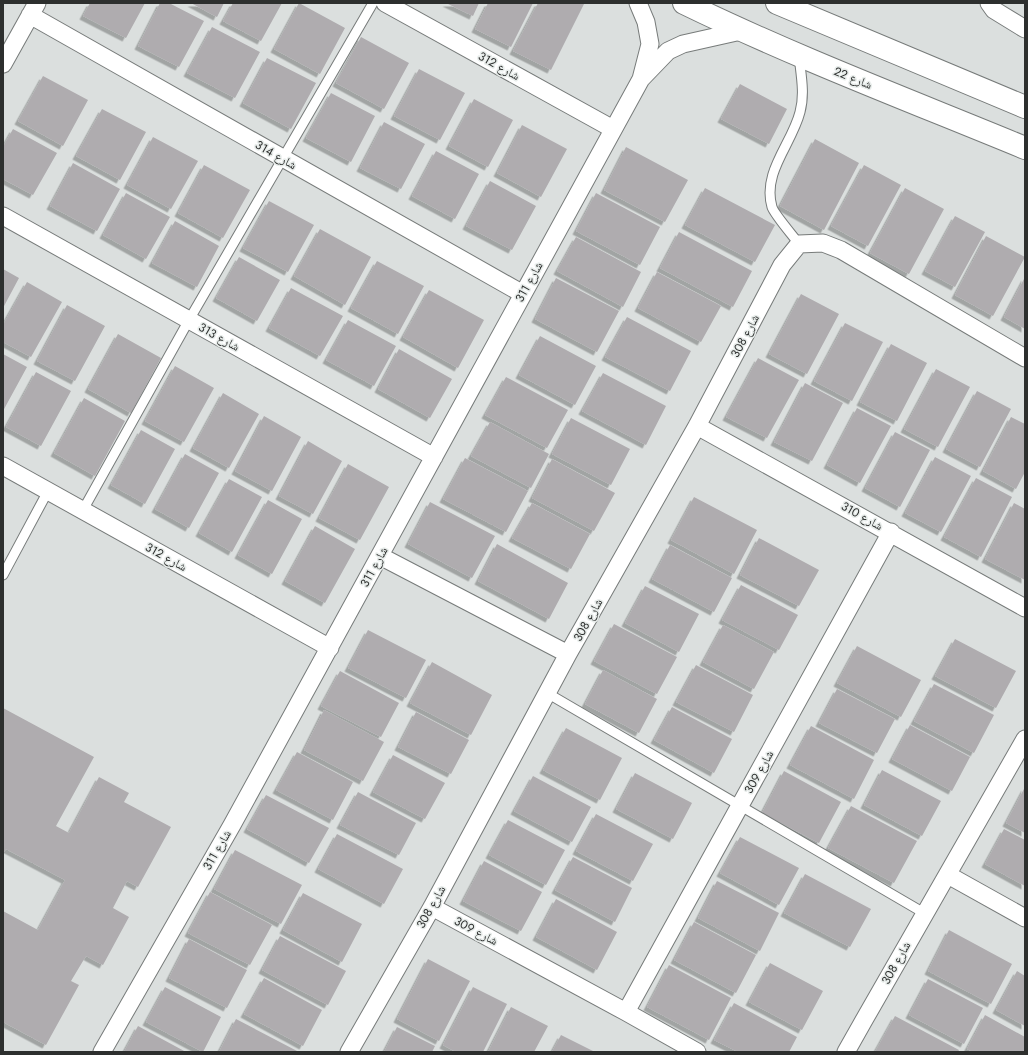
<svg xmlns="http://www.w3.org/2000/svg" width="1028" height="1055" font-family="Jost,'Noto Naskh Arabic',sans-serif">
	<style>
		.building { fill: #afacaf; filter: url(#shadow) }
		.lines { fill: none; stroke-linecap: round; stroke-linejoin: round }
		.service-casing { stroke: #777b7a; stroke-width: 11 }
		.minor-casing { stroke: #777b7a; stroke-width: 19 }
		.tertiary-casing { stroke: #777b7a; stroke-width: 24 }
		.service { stroke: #fff; stroke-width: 9 }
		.minor { stroke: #fff; stroke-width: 17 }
		.tertiary { stroke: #fff; stroke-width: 22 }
		.labels { text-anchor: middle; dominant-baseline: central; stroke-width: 3; stroke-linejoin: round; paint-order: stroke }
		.street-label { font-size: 12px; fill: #2d2f2e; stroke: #e8edeb }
	</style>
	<defs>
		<filter id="shadow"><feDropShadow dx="-3.5" dy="3.5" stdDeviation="0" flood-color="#0004"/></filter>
	</defs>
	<rect width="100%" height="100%" fill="#dbdfde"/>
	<!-- building -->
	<path class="building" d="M90,3H145L126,38L83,16Z
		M160,3H169L204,21L179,67L138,46Z
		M191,3H224L217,17Z
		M233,3H282L261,41L223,21Z
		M299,3L345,28L320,74L274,49Z
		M446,3H479L473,16Z
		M488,3H533L511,47L475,29Z
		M538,3L584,4L551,70L513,51Z
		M212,27L260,52L235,98L187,73Z
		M361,37L409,63L384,109L336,83Z
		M267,58L316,83L291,129L243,103Z
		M419,69L465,93L440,140L394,116Z
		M43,76L88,100L63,146L18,121Z
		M740,84L787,109L769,144L721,119Z
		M331,93L375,116L351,162L306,138Z
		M474,99L513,120L488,167L449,146Z
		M102,109L146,132L120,180L76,156Z
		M384,122L425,144L401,189L360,168Z
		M522,125L567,149L541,197L497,173Z
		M13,129L57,153L33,195L3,179V147Z
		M153,137L198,161L171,209L127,185Z
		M815,139L859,163L824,230L780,206Z
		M626,147L688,180L665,222L604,190Z
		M436,151L479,174L455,219L412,196Z
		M73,163L120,189L97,231L50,206Z
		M204,165L250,190L223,238L178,213Z
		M864,165L901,185L868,246L831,226Z
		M490,181L536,206L512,250L466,226Z
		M705,188L775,225L755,262L685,225Z
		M905,188L944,209L909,274L870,253Z
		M126,193L170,217L146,259L103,235Z
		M596,193L660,227L640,265L576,231Z
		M269,201L314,225L288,272L243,248Z
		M955,216L985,232L955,287L925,271Z
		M175,221L219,246L197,287L152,263Z
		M320,229L371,257L345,305L294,276Z
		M679,232L752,271L733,307L660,268Z
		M986,236L1025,257L993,316L955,295Z
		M576,237L641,272L623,307L557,271Z
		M239,257L280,280L257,321L216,298Z
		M377,261L424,286L398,334L351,308Z
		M3,269L19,278L3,308Z
		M657,272L721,306L701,342L638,308Z
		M1025,277V329L1004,317Z
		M556,278L619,311L597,352L535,319Z
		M27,282L62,302L31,357L3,342V325Z
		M291,288L343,316L320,356L269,328Z
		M429,290L484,320L458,368L403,337Z
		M801,294L839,314L807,374L769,354Z
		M67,305L105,326L75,381L37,361Z
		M627,317L691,351L670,391L605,357Z
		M348,320L396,346L374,386L326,360Z
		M845,323L883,342L852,401L814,381Z
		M118,334L161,358L131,413L88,389Z
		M540,336L596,366L575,405L519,375Z
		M891,344L927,363L897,421L860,402Z
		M399,349L452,379L430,418L378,389Z
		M3,354L27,367L3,411Z
		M758,358L799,380L767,438L726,417Z
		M175,366L214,388L184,442L145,421Z
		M936,369L970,387L938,447L904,429Z
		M36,372L71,391L41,446L6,427Z
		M603,373L666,406L646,445L582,411Z
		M506,377L568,410L547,448L485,415Z
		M805,383L843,403L812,461L774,442Z
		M977,391L1011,409L980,467L946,449Z
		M223,393L259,414L229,468L193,448Z
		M84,398L125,421L95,476L54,453Z
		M857,408L891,426L860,483L827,465Z
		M264,416L301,437L272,491L235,471Z
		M1011,417L1025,424V472L1016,489L983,471Z
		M571,418L630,449L611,485L552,454Z
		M490,422L549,454L531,488L471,456Z
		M141,430L175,449L145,504L111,485Z
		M895,432L930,450L900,507L865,488Z
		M308,441L342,461L313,514L279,496Z
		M185,454L219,473L189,528L155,509Z
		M935,457L971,476L941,532L905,513Z
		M465,458L528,491L506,532L443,499Z
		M552,459L615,493L594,531L532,498Z
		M348,464L389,487L360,540L319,518Z
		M976,478L1012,497L981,557L944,537Z
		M229,479L262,497L232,552L199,533Z
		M694,497L757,530L734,574L671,540Z
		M268,500L302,519L272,574L238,555Z
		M430,502L495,536L472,578L408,544Z
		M532,503L590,534L571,569L512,538Z
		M1014,503L1025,509V580L985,559Z
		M315,526L355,549L325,603L285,581Z
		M759,538L819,570L799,606L740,575Z
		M497,544L568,583L549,619L478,581Z
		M670,545L732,578L714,612L652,579Z
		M741,585L798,615L779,650L722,620Z
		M645,586L699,614L679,652L625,623Z
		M614,624L677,657L657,694L594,661Z
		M723,625L774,652L754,689L703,662Z
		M368,630L426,660L406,698L348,668Z
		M955,639L1016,671L996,708L935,676Z
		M857,646L921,680L901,717L837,683Z
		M432,662L492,695L471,735L410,703Z
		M696,665L753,695L734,732L676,702Z
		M603,670L657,699L639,733L585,704Z
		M340,671L399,703L381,737L321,706Z
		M934,684L994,715L974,753L914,721Z
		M837,689L895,719L877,753L819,723Z
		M672,707L732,739L714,773L654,740Z
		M3,708L94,757L56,826L69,833L99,777L129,793L124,802L171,827L138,887L127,881L113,908L129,917L103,965L86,956L71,981L79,985L46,1045L3,1022V911L38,930L65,880L6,849L3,853Z
		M324,710L384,742L363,781L304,750Z
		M416,712L469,740L451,774L398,747Z
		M910,725L970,757L952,791L892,759Z
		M811,726L874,760L854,799L790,765Z
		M566,728L622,758L600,800L543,770Z
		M297,752L353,782L333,820L276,790Z
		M393,755L445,783L425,819L373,792Z
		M882,770L941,801L922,836L864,805Z
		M784,771L841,802L819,843L762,813Z
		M635,773L692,803L673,839L616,809Z
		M533,776L591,807L572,842L514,811Z
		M1025,787V833L1006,823Z
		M358,792L416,823L399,855L340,825Z
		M266,795L329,828L309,863L247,829Z
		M851,806L917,841L894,883L828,848Z
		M596,814L653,844L633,881L576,851Z
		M508,820L565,850L546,885L489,855Z
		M1004,829L1025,840V886L985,864Z
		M337,834L403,869L384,904L318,869Z
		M740,837L799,868L779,905L720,873Z
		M235,850L302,885L281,924L214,889Z
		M573,857L632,888L615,922L555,890Z
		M484,861L542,892L521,931L463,901Z
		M805,874L871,909L850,947L784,913Z
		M717,881L779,913L760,951L698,918Z
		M210,892L272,925L250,965L188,933Z
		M303,893L362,924L342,962L283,930Z
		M556,899L617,932L597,970L536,937Z
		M694,922L756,955L736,993L674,960Z
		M949,930L1012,964L991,1004L928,971Z
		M280,936L346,971L328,1005L262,970Z
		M189,939L247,970L227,1008L169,978Z
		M428,959L470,981L439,1041L397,1019Z
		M770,963L823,991L802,1030L749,1002Z
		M669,965L731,998L709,1040L647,1007Z
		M1017,971L1025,976V1026L996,1010Z
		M264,978L322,1010L303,1046L244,1014Z
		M928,979L983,1008L964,1044L909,1015Z
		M165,987L221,1017L203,1052L146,1022Z
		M473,987L507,1004L483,1052H456L443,1045Z
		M734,1003L797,1037L789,1052H738L714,1040Z
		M511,1007L548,1026L534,1052H488Z
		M985,1015L1025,1037V1052H973L967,1049Z
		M895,1016L959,1050L958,1052H875Z
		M236,1019L299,1052H219Z
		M138,1026L186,1052H124Z
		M397,1027L435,1046L432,1052H384Z
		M561,1035L595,1052H552Z"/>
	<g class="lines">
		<!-- service casing -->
		<g class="service-casing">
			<path id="service" d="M799,56C801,75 805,94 800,112C792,144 762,172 772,207C774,214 794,237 799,244
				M83,510L189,320L373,3
				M3,575L48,491
				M547,693L924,913"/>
		</g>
		<!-- minor casing -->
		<g class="minor-casing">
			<path id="minor" d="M385,3L613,129
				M638,3L646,22L650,44L641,79
				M989,3L994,10L1025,29
				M30,15L523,294
				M3,64L37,3
				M3,216L434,457
				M697,426L1025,608
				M3,466L330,648
				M380,556L568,654
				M948,875L1025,918
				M432,907L626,1012L697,1052
				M626,1012L891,532
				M102,1052L232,825L641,79L668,51L683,44L741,31
				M349,1052L432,907L568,654L697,426L782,265L799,244L823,243L841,250L1025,358
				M846,1052C905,947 966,843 1025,739"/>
		</g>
		<!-- tertiary casing -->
		<g class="tertiary-casing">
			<path id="tertiary" d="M684,3C795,57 911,101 1025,148
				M777,3L1025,107"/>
		</g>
		<!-- service -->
		<use href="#service" class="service"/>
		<!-- minor -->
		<use href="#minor" class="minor"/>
		<!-- tertiary -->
		<use href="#tertiary" class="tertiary"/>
	</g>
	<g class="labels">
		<!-- street labels -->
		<g class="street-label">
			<text transform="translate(499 66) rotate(29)">شارع 312</text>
			<text transform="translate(853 78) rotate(22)">شارع 22</text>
			<text transform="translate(276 155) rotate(30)">شارع 314</text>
			<text transform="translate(529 282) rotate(-61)">شارع 311</text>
			<text transform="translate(745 336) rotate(-62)">شارع 308</text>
			<text transform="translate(219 337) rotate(29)">شارع 313</text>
			<text transform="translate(862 516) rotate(29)">شارع 310</text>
			<text transform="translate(166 557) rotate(29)">شارع 312</text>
			<text transform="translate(374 567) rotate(-61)">شارع 311</text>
			<text transform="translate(588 620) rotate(-61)">شارع 308</text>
			<text transform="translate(759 772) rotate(-61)">شارع 309</text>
			<text transform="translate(217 850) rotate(-60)">شارع 311</text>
			<text transform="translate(431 907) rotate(-61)">شارع 308</text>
			<text transform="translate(476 931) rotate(28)">شارع 309</text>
			<text transform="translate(896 963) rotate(-61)">شارع 308</text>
		</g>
	</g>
	<!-- border -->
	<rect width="1028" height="1055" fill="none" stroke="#2d2f2e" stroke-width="8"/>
</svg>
